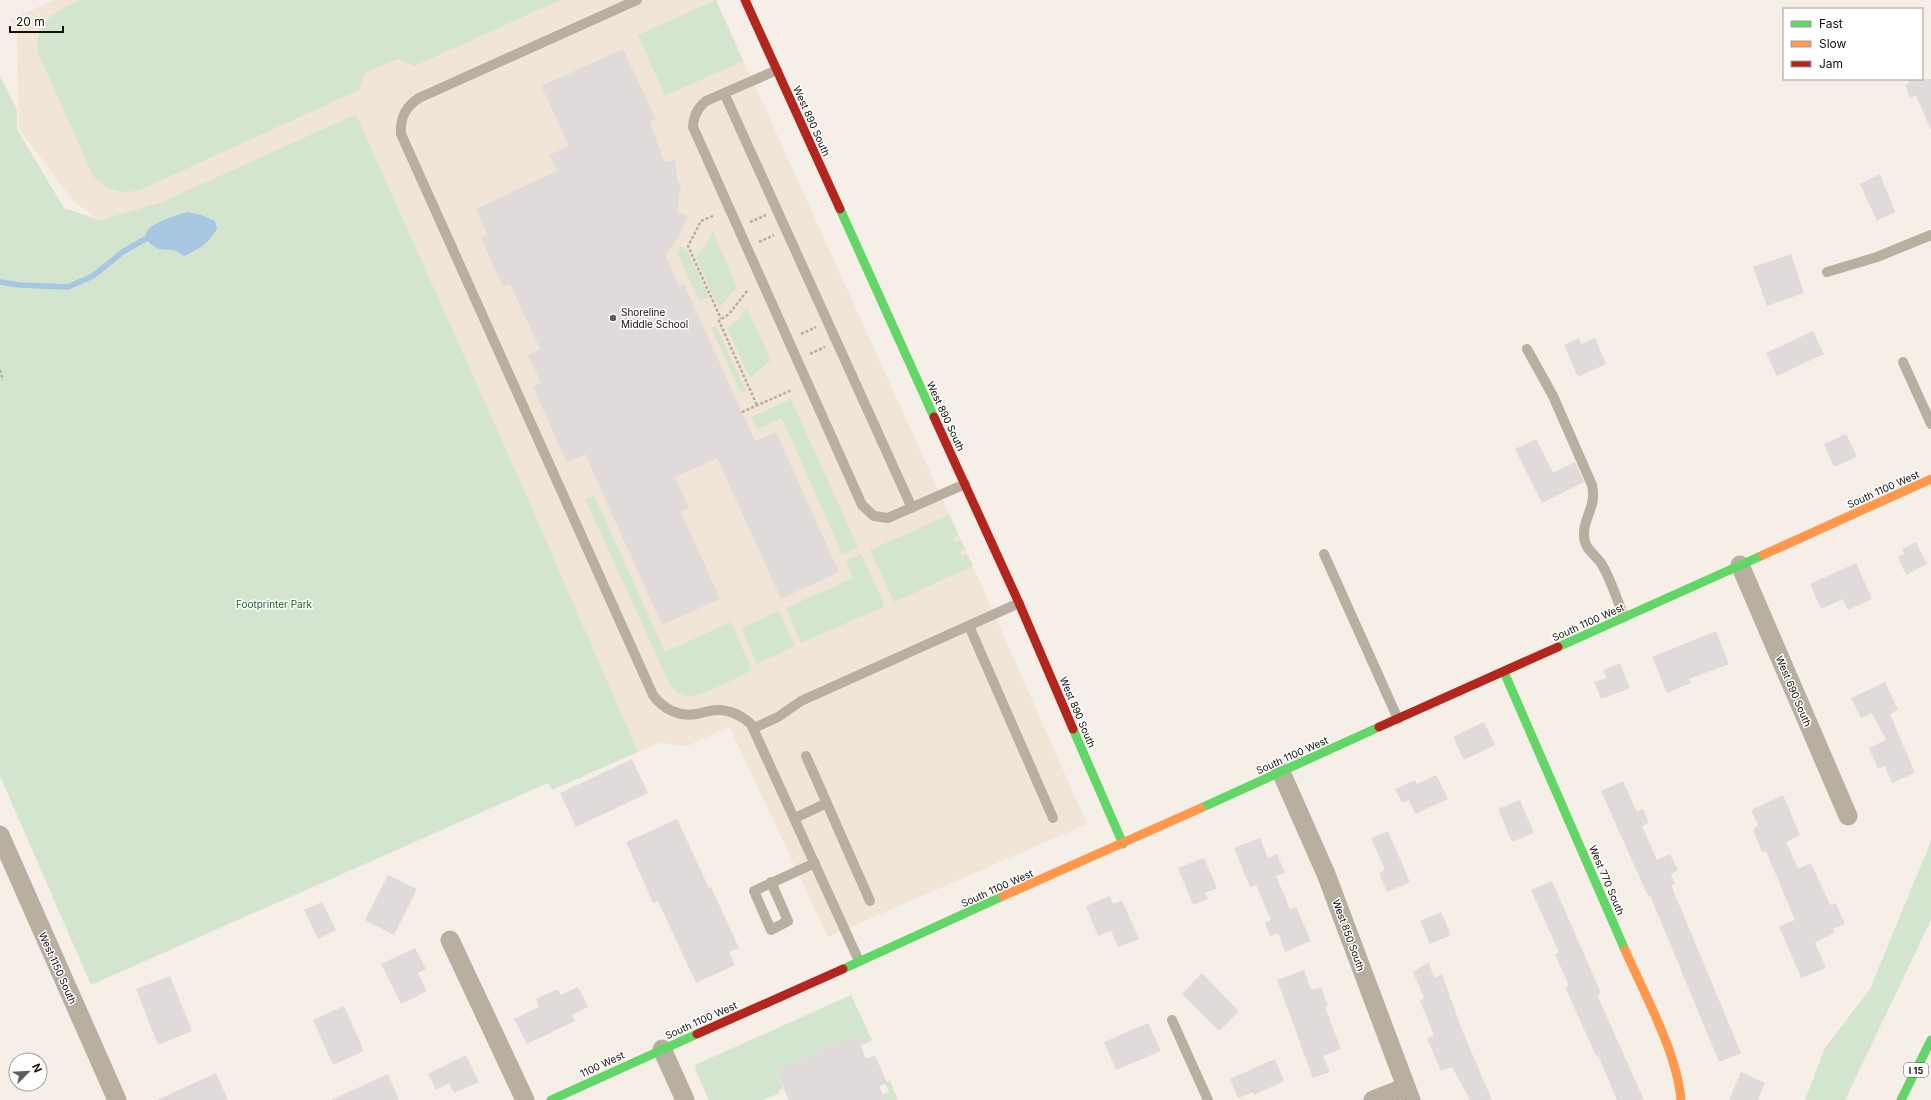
<svg xmlns="http://www.w3.org/2000/svg" width="1931" height="1100" font-family="Inter,sans-serif">
	<style>
		.built { fill: #f1e5d7 }
		.green { fill: #d4e5cf }
		.water { fill: #a6c6e2 }
		.lines { fill: none; stroke-linecap: round; stroke-linejoin: round }
		.stream { stroke: #a6c6e2; stroke-width: 5.5 }
		.building { fill: #e0dada }
		.path { stroke: #b5aea5; stroke-width: 2.5; stroke-dasharray: 3 2; stroke-linecap: butt }
		.lane { stroke: #b8afa1; stroke-width: 10 }
		.street { stroke: #b8afa1; stroke-width: 19 }
		.fast { stroke: #63d668; stroke-width: 9 }
		.slow { stroke: #ff974d; stroke-width: 9 }
		.jam { stroke: #b3261e; stroke-width: 9 }
		.poi-dot { fill: #625d58; stroke: #fff; stroke-width: 1.5 }
		.labels { text-anchor: middle; dominant-baseline: central; stroke-width: 3; stroke-linejoin: round; paint-order: stroke }
		.shield { fill: #fff; stroke: #595654; stroke-width: 1 }
		.shield-label { font-size: 9px; font-weight: bold; fill: #120e0a }
		.street-label { font-size: 10px; fill: #120e0a; stroke: #fff }
		.poi-label { font-size: 10px; fill: #120e0a; stroke: #fff; text-anchor: start }
		.park-label { font-size: 10px; fill: #195d26; stroke: #fff }
	</style>
	<rect width="100%" height="100%" fill="#f6efe8"/>
	<!-- built -->
	<path class="built" d="M54,0H716L973,566L1087,824L828,937L729,726L688,746L658,743L638,752L356,114L162,202L100,220L74,202L19,129L17,32L9,20Z"/>
	<!-- green -->
	<path class="green" d="M80,0H560L415,66L398,59L366,72L359,90L142,189C123,196 106,190 93,176L38,53C34,22 55,11 80,0Z
		M716,0L743,61L665,96L638,35Z
		M0,76L17,110V129L64,208L100,220L162,202L356,114L520,481L638,752L552,790L548,783L91,985L0,776Z
		M713,231L737,287L719,308L696,258L706,245Z
		M681,246L687,250L709,297L699,301L677,253Z
		M747,308L771,360L750,378L727,328L739,319Z
		M716,326L746,391L741,393L711,328Z
		M791,399L858,547L842,554L782,418L757,429L751,417Z
		M594,495L665,652L731,622L752,670C738,677 700,698 686,696C680,695 675,691 671,687L585,499Z
		M949,515L959,535L953,537L955,542L961,540L965,549L960,552L962,556L967,554L973,566L894,602L870,550Z
		M861,554L885,606L801,643L786,608L853,578L846,561Z
		M779,611L795,646L757,664L741,628Z
		M1931,841V920L1845,1100H1805L1825,1048L1870,989Z
		M851,995L872,1040L860,1046L855,1036L776,1070L783,1088L779,1090L780,1093L763,1100H709L695,1069L697,1064Z
		M890,1081L898,1100H885L883,1095L889,1092L885,1083Z"/>
	<!-- water -->
	<path class="water" d="M188,212L201,215L215,221L217,229C210,242 198,250 184,256C181,254 177,251 173,250C167,249 160,251 155,247C126,228 175,216 188,212Z"/>
	<g class="lines">
		<!-- stream -->
		<path class="stream" d="M0,282L19,285L68,287L93,276L124,251L147,238"/>
	</g>
	<!-- building -->
	<path class="building" d="M623,49L656,119L650,122L664,162L675,160L678,183H681L677,212L688,216L678,238L665,255L679,286L684,284L755,441L776,432L839,572L781,599L717,458L675,477L689,508L681,512L720,599L662,625L585,454L567,463L533,387L541,383L528,355L540,349L510,284L503,287L481,238L488,235L476,209L557,171L549,155L569,146L541,86Z
		M1908,79H1931V130L1916,95L1910,98L1905,85L1909,83Z
		M1880,174L1895,212L1877,221L1860,184Z
		M1791,254L1804,293L1767,306L1753,267Z
		M1813,331L1824,354L1777,376L1766,353Z
		M1579,338L1581,344L1595,338L1606,364L1578,377L1564,345Z
		M1846,434L1857,457L1834,467L1824,444Z
		M1536,439L1553,473L1575,462L1584,482L1542,503L1515,449Z
		M1916,542L1927,564L1906,575L1898,557L1904,554L1902,549Z
		M1856,563L1872,599L1848,610L1843,599L1821,609L1810,584Z
		M1716,631L1729,664L1689,679L1691,683L1667,693L1652,657Z
		M1620,663L1630,688L1601,699L1594,682L1607,678L1603,670Z
		M1885,682L1898,710L1890,714L1915,773L1892,783L1885,766L1878,769L1869,748L1886,740L1872,713L1861,718L1851,698Z
		M1484,722L1495,745L1464,760L1453,737Z
		M632,759L648,793L576,827L560,793Z
		M1436,775L1448,799L1415,814L1409,800L1402,803L1395,789L1415,780L1417,784Z
		M1623,781L1637,812L1643,809L1649,823L1642,826L1657,860L1670,854L1678,870L1671,874L1675,884L1671,885L1741,1053L1719,1062L1650,895L1648,896L1601,791Z
		M1783,795L1800,835L1786,842L1798,869L1811,863L1830,905L1836,903L1845,924L1833,929L1835,933L1815,942L1826,968L1801,978L1779,926L1795,920L1766,851L1762,852L1753,830L1758,825L1751,810Z
		M1520,800L1534,833L1512,842L1498,809Z
		M677,819L709,888L711,887L739,948L729,952L735,965L696,983L658,901L653,903L626,842Z
		M1388,831L1410,882L1387,892L1379,873L1385,870L1371,838Z
		M1260,838L1268,858L1277,854L1285,873L1276,876L1290,909L1296,907L1311,941L1285,952L1278,933L1270,936L1265,922L1271,920L1256,885L1250,887L1234,848Z
		M1204,858L1217,888L1205,893L1208,899L1193,905L1178,868Z
		M388,875L417,889L394,935L365,920Z
		M1552,881L1601,993L1597,995L1644,1100H1617L1598,1055L1596,1056L1565,987L1569,986L1555,954L1559,952L1531,890Z
		M1110,896L1113,904L1122,900L1139,939L1118,947L1111,931L1098,936L1086,906Z
		M322,902L336,930L318,939L304,910Z
		M1441,912L1451,935L1430,944L1420,921Z
		M415,948L426,969L418,973L427,991L401,1004L381,964Z
		M1429,962L1434,978L1442,974L1462,1030L1492,1100H1470L1452,1067L1441,1071L1427,1038L1434,1035L1420,1001L1424,998L1413,972Z
		M1304,970L1311,990L1321,987L1328,1006L1325,1007L1341,1049L1323,1056L1330,1072L1313,1078L1277,980Z
		M1202,973L1239,1011L1219,1031L1182,994Z
		M170,976L192,1031L158,1045L136,989Z
		M578,987L588,1007L572,1015L575,1021L527,1044L514,1019L539,1007L536,999L558,989L561,995Z
		M344,1006L364,1051L333,1065L313,1020Z
		M1148,1023L1161,1051L1116,1070L1104,1042Z
		M856,1035L866,1059L875,1055L887,1083L879,1086L885,1100H789L776,1070Z
		M466,1055L479,1082L454,1093L449,1083L436,1090L428,1074Z
		M1275,1059L1284,1081L1254,1095L1253,1092L1238,1098L1230,1079Z
		M1741,1072L1765,1083L1758,1100H1729Z
		M216,1073L228,1100H157Z
		M388,1074L399,1100H331Z"/>
	<g class="lines">
		<!-- path -->
		<path class="path" d="M713,216L701,221L688,246L721,319
			M750,222L766,215
			M759,242L774,235
			M747,291L729,314L719,321L757,405
			M801,334L816,327
			M810,354L825,347
			M0,370L3,380
			M742,412L792,390"/>
		<!-- lane -->
		<path class="lane" d="M637,0L419,98C405,107 400,118 401,134L653,695C663,709 679,717 696,714C703,713 710,710 718,710C730,710 742,716 751,724L859,961
			M777,70L706,101C697,109 694,115 693,127L862,505L874,516L888,518L965,484
			M724,93L912,508
			M1827,272L1877,257L1931,235
			M1527,349L1553,396L1592,485C1597,508 1583,517 1584,535C1584,549 1594,553 1601,563C1611,579 1617,600 1624,617
			M1903,362L1931,424
			M1324,554L1398,719
			M969,626L1053,818
			M754,728L778,717L801,701L1019,603
			M806,756L870,901
			M795,818L827,803
			M771,882L788,921L771,930L754,891L815,863
			M1172,1020L1208,1100"/>
		<!-- street -->
		<path class="street" d="M1740,565L1848,816
			M1281,772L1326,874L1411,1100
			M0,835L117,1100
			M450,940L525,1100
			M662,1049L685,1100
			M1373,1100L1406,1087"/>
		<!-- fast -->
		<path class="fast" d="M840,209L934,417
			M1558,647L1763,555
			M1504,672L1625,950
			M1073,729L1123,844
			M1201,808L1379,727
			M843,969L1003,896
			M551,1100L697,1034
			M1901,1100L1931,1040"/>
		<!-- slow -->
		<path class="slow" d="M1763,555L1931,479
			M1003,896L1201,808
			M1625,950C1645,995 1677,1053 1681,1100"/>
		<!-- jam -->
		<path class="jam" d="M745,0L840,209
			M934,417L1019,603L1073,729
			M1379,727L1558,647
			M697,1034L843,969"/>
	</g>
	<!-- markers -->
	<circle class="poi-dot" cx="613" cy="318" r="4"/>
	<g class="labels">
		<!-- shield labels -->
		<rect class="shield" x="1904" y="1063" width="24" height="14" rx="3"/>
		<g class="shield-label">
			<text x="1916" y="1070">I 15</text>
		</g>
		<!-- street labels -->
		<g class="street-label">
			<text transform="translate(812 121) rotate(66)">West 890 South</text>
			<text transform="translate(946 416) rotate(65)">West 890 South</text>
			<text transform="translate(1883 489) rotate(-24)">South 1100 West</text>
			<text transform="translate(1588 622) rotate(-24)">South 1100 West</text>
			<text transform="translate(1794 691) rotate(67)">West 690 South</text>
			<text transform="translate(1078 712) rotate(67)">West 890 South</text>
			<text transform="translate(1292 755) rotate(-24)">South 1100 West</text>
			<text transform="translate(1607 880) rotate(67)">West 770 South</text>
			<text transform="translate(997 888) rotate(-24)">South 1100 West</text>
			<text transform="translate(1349 935) rotate(70)">West 850 South</text>
			<text transform="translate(58 968) rotate(66)">West 1150 South</text>
			<text transform="translate(701 1020) rotate(-24)">South 1100 West</text>
			<text transform="translate(602 1064) rotate(-25)">1100 West</text>
		</g>
		<!-- poi labels -->
		<g class="poi-label">
			<text x="621" y="312">Shoreline<tspan x="621" dy="12">Middle School</tspan></text>
		</g>
		<!-- park labels -->
		<g class="park-label">
			<text x="274" y="604">Footprinter Park</text>
		</g>
	</g>
	<!-- legend -->
	<rect x="1783" y="8" width="140" height="72" fill="#ffffff" stroke="#a09f9d"/>
	<rect x="1791" y="21" width="20" height="6" fill="#63d668" stroke="#a09f9d"/>
	<text x="1819" y="28" font-size="12" fill="#120e0a">Fast</text>
	<rect x="1791" y="41" width="20" height="6" fill="#ff974d" stroke="#a09f9d"/>
	<text x="1819" y="48" font-size="12" fill="#120e0a">Slow</text>
	<rect x="1791" y="61" width="20" height="6" fill="#b3261e" stroke="#a09f9d"/>
	<text x="1819" y="68" font-size="12" fill="#120e0a">Jam</text>
	<!-- north arrow -->
	<g transform="translate(28 1072) rotate(66)"><circle r="19" fill="#ffffff" stroke="#a09f9d"/>
	<path d="M0-3L7 15L0 10L-7 15Z" fill="#625d58"/>
	<text y="-6" font-size="11" font-weight="bold" text-anchor="middle" fill="#120e0a">N</text>
	</g>
	<!-- scale -->
	<path d="M10 26v6h53v-6" fill="none" stroke="#120e0a" stroke-width="2"/>
	<text x="16" y="26" font-size="12" fill="#120e0a" stroke="#ffffff" stroke-width="3" paint-order="stroke">20 m</text>
</svg>
